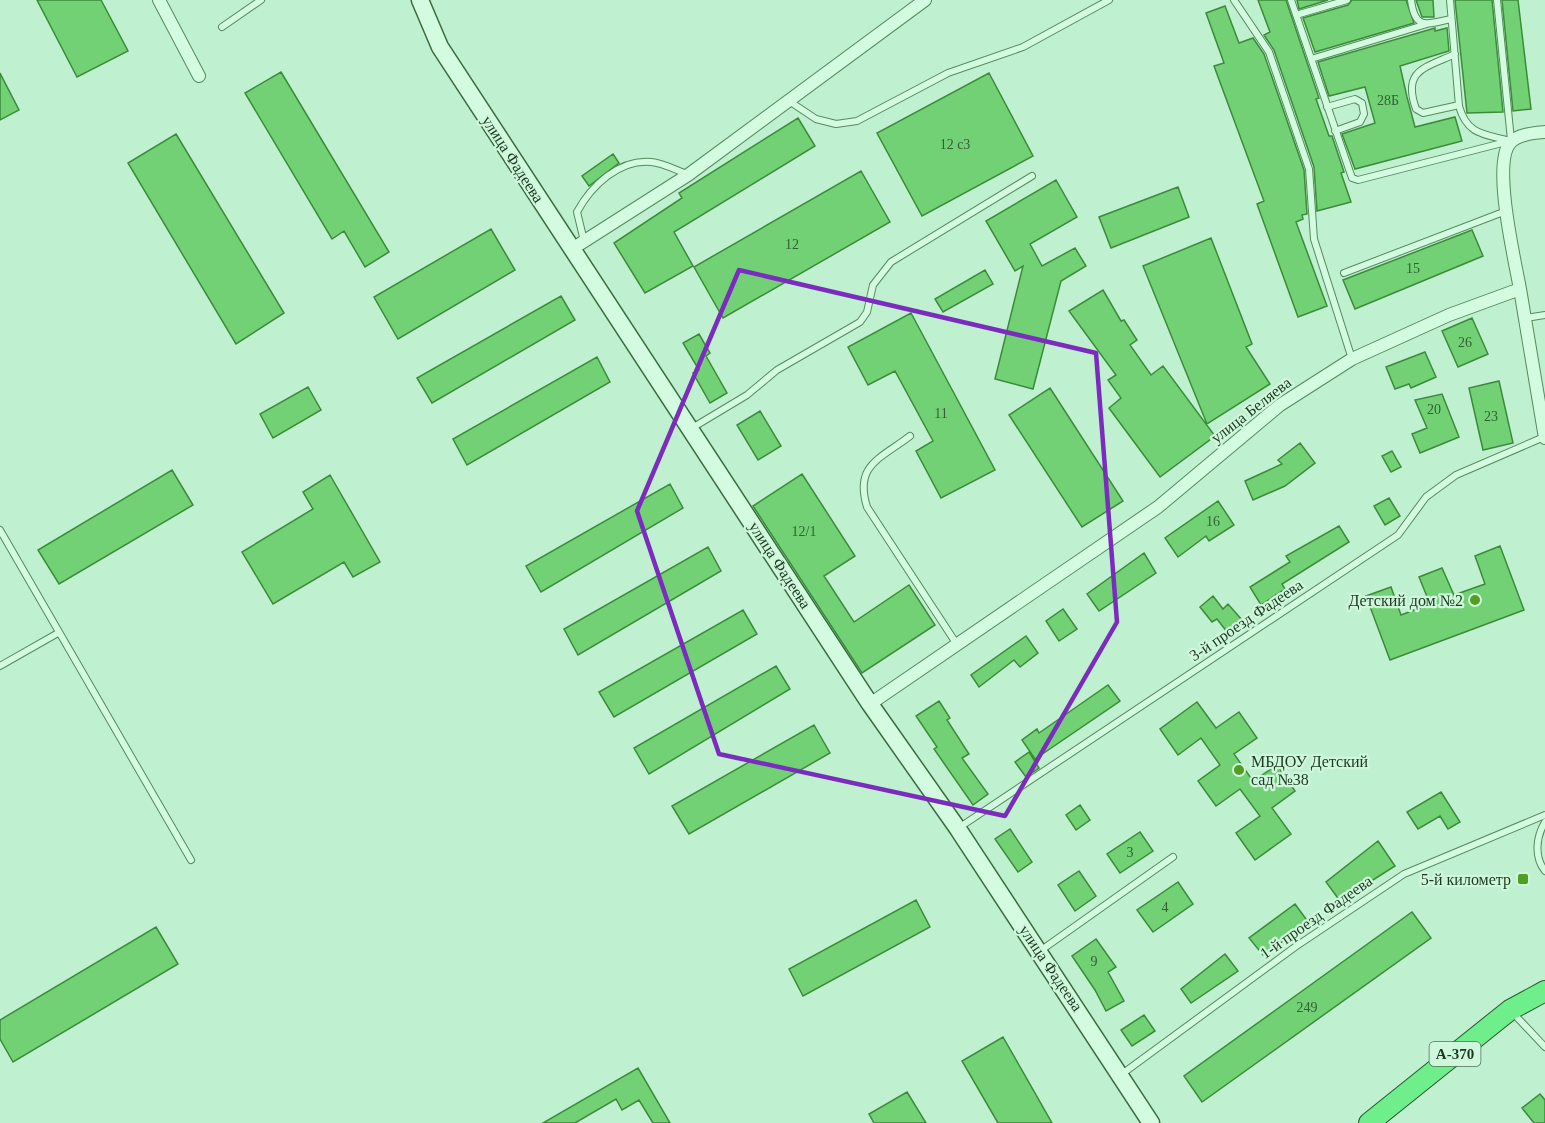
<svg xmlns="http://www.w3.org/2000/svg" width="1545" height="1123" font-family="Georgia,serif">
	<style>
		.building { fill: #73d175; stroke: #3b8b3b; stroke-width: 1.5 }
		.lines { fill: none; stroke-linecap: round; stroke-linejoin: round }
		.service-casing { stroke: #568a5e; stroke-width: 8 }
		.minor-casing { stroke: #568a5e; stroke-width: 14 }
		.secondary-casing { stroke: #3a6c3f; stroke-width: 19 }
		.trunk-casing { stroke: #2b582f; stroke-width: 22 }
		.service { stroke: #d3fbdf; stroke-width: 6 }
		.minor { stroke: #d3fbdf; stroke-width: 12 }
		.secondary { stroke: #d3fbdf; stroke-width: 16 }
		.trunk { stroke: #6fee8c; stroke-width: 20 }
		.marked { fill: none; stroke: #7b2cbf; stroke-width: 4.5; stroke-linejoin: round }
		.poi-dot { fill: #539d23; stroke: #cff7dc; stroke-width: 2 }
		.labels { text-anchor: middle; dominant-baseline: central; stroke-width: 4.5; stroke-linejoin: round; paint-order: stroke }
		.number-label { font-size: 14px; fill: #325f34 }
		.shield { fill: #cff7dc; stroke: #527258; stroke-width: 1.5 }
		.shield-label { font-size: 15px; font-weight: bold; fill: #1c391f }
		.street-label { font-size: 16px; fill: #1c391f; stroke: #cff7dc }
		.poi-label { font-size: 16px; fill: #1c391f; stroke: #cff7dc; text-anchor: end }
	</style>
	<rect width="100%" height="100%" fill="#bff0cf"/>
	<!-- building -->
	<path class="building" d="M37,0H101L128,51L77,77Z
		M1258,0H1286L1319,98L1316,99L1329,136H1332L1344,172L1341,173L1351,202L1317,211L1314,167L1274,50L1264,35L1270,32Z
		M1297,0H1328L1299,9Z
		M1352,0H1406L1414,23L1315,52L1303,18L1348,5Z
		M1416,0H1433L1434,17H1422Z
		M1455,0H1492L1503,112L1467,113Z
		M1502,0H1518L1531,109L1513,111Z
		M1225,6L1239,43L1253,38L1264,54L1304,170L1307,214L1302,215L1303,219L1296,222L1327,306L1298,317L1257,204L1264,201L1214,66L1224,63L1206,13Z
		M1435,28V31L1447,28L1449,51L1400,66L1407,97L1415,127L1455,117L1462,141L1355,169L1342,134L1375,123L1365,87L1329,96L1318,62Z
		M281,72L389,252L365,267L344,231L332,239L245,93Z
		M0,73L19,110L0,120Z
		M989,73L1033,156L922,216L877,133Z
		M798,118L815,146L674,232L693,266L645,293L614,243L682,198L679,193Z
		M176,134L284,313L236,344L128,163Z
		M613,154L619,163L589,186L582,176Z
		M861,171L890,222L723,318L694,267Z
		M1056,180L1077,217L1030,244L1042,266L1075,248L1086,266L1061,281L1033,389L995,379L1023,266L1015,271L986,221Z
		M1178,187L1189,217L1111,248L1099,217Z
		M491,229L515,270L398,339L374,297Z
		M1472,230L1483,256L1355,309L1343,280Z
		M1211,238L1252,344L1246,347L1270,384L1207,424L1143,266Z
		M985,270L993,284L943,312L935,299Z
		M1103,290L1121,321L1124,320L1137,340L1130,345L1151,375L1163,366L1215,436L1160,477L1109,408L1121,398L1108,380L1116,375L1069,311Z
		M561,296L575,320L432,403L417,378Z
		M911,313L995,470L941,498L916,451L933,441L895,371L868,385L848,347Z
		M1472,318L1488,354L1458,367L1442,331Z
		M699,334L710,353L706,356L727,393L710,403L693,373L699,370L683,343Z
		M1425,352L1436,377L1411,388L1409,384L1395,389L1386,367Z
		M597,357L610,382L467,465L453,439Z
		M1499,381L1513,443L1483,450L1469,388Z
		M308,387L321,410L273,438L260,414Z
		M1050,388L1123,501L1082,527L1009,415Z
		M1442,394L1459,437L1420,453L1412,434L1427,428L1415,400Z
		M760,411L781,446L758,460L737,425Z
		M1300,443L1315,463L1285,486L1253,500L1245,481L1282,464L1278,460Z
		M1392,451L1401,467L1391,472L1382,456Z
		M172,470L193,505L59,584L38,550Z
		M802,474L855,556L824,576L854,622L909,585L935,625L862,673L753,506Z
		M330,475L380,562L353,577L344,562L273,604L242,552L313,509L303,492Z
		M670,484L683,508L541,592L526,566Z
		M1389,498L1400,516L1385,525L1374,506Z
		M1218,501L1234,525L1209,541L1206,536L1178,557L1165,538Z
		M1339,526L1349,542L1282,584L1285,589L1261,605L1250,587L1290,562L1286,556Z
		M1500,546L1524,610L1390,660L1366,596L1391,587L1401,615L1430,604L1419,577L1442,568L1454,595L1485,584L1475,556Z
		M708,547L721,571L578,655L564,629Z
		M1144,553L1156,573L1099,611L1087,594Z
		M1213,596L1223,609L1228,604L1242,620L1227,632L1217,619L1212,622L1200,607Z
		M1063,609L1077,629L1059,641L1046,621Z
		M743,610L757,634L614,717L599,692Z
		M1026,636L1038,653L1020,667L1014,660L979,687L971,675Z
		M776,666L790,689L649,774L634,748Z
		M1108,685L1120,701L1035,759L1022,740L1037,729L1039,733Z
		M939,701L950,718L947,720L969,754L962,758L988,794L973,805L934,749L937,747L916,716Z
		M1197,702L1216,728L1239,712L1257,738L1234,754L1253,781L1277,765L1295,791L1272,808L1291,834L1255,860L1236,833L1260,816L1240,789L1216,806L1198,781L1220,765L1201,738L1178,755L1160,729Z
		M814,725L830,753L689,834L672,806Z
		M1029,752L1039,768L1026,777L1015,762Z
		M1441,792L1460,822L1448,829L1440,816L1418,829L1407,812Z
		M1080,805L1090,820L1076,830L1066,815Z
		M1010,829L1032,862L1018,872L995,839Z
		M1140,832L1153,851L1120,873L1107,854Z
		M1378,841L1395,866L1340,901L1326,882Z
		M1079,871L1096,896L1075,911L1058,885Z
		M1178,882L1193,904L1153,932L1137,910Z
		M916,900L930,927L803,996L789,969Z
		M1295,904L1309,923L1263,955L1249,938Z
		M1412,912L1431,938L1202,1102L1184,1076Z
		M156,927L178,964L13,1062L0,1039V1020Z
		M1096,939L1116,967L1108,972L1124,1001L1106,1011L1095,990L1072,956Z
		M1225,954L1238,971L1191,1003L1181,989Z
		M1144,1015L1155,1031L1132,1046L1121,1030Z
		M1003,1037L1052,1123H998L962,1061Z
		M638,1068L670,1123H653L639,1100L622,1110L616,1099L575,1123H543Z
		M907,1092L926,1123H874L869,1114Z
		M1540,1094L1545,1100V1123H1534L1522,1108Z"/>
	<g class="lines">
		<!-- service casing -->
		<g class="service-casing">
			<path id="service" d="M1234,0L1269,52L1309,169L1314,239L1352,359
				M1291,0L1352,178L1358,180L1510,141
				M1411,0C1415,31 1427,24 1451,19
				M1450,0L1459,106C1467,135 1484,134 1510,141
				M1497,0L1511,140
				M1296,15L1347,0
				M222,27L261,0
				M1455,54C1425,68 1402,70 1416,109L1423,113L1459,105
				M1311,59L1427,24
				M789,101L816,119L836,124L857,121L948,73L1023,47L1109,0
				M1327,107L1355,99L1362,103L1364,114L1360,122L1335,131
				M584,241L577,212C591,186 619,159 651,162C663,163 676,170 687,174
				M1344,273L1506,211
				M1526,318L1545,315
				M692,428L747,395L777,370L860,322L867,312L873,285L891,262L1032,176
				M910,436C880,459 854,465 867,507L956,643
				M0,530L191,860
				M0,666L58,633
				M1545,822C1536,837 1534,857 1545,871
				M960,827L1398,535L1426,497L1456,475L1544,437
				M1040,951L1173,857
				M1513,1013L1545,1047
				M1122,1074L1295,947L1404,874L1545,815"/>
		</g>
		<!-- minor casing -->
		<g class="minor-casing">
			<path id="minor" d="M159,0L199,76
				M572,249L688,175L925,0
				M1520,289L1545,438
				M870,704L1158,507L1280,405L1352,359L1449,315L1520,289C1515,261 1492,164 1510,143C1518,134 1534,133 1545,132"/>
		</g>
		<!-- secondary casing -->
		<g class="secondary-casing">
			<path id="secondary" d="M420,0L440,47L870,704L958,829L1151,1123"/>
		</g>
		<!-- trunk casing -->
		<g class="trunk-casing">
			<path id="trunk" d="M1369,1123L1510,1010L1545,991"/>
		</g>
		<!-- service -->
		<use href="#service" class="service"/>
		<!-- minor -->
		<use href="#minor" class="minor"/>
		<!-- secondary -->
		<use href="#secondary" class="secondary"/>
		<!-- trunk -->
		<use href="#trunk" class="trunk"/>
	</g>
	<!-- marked area -->
	<path class="marked" d="M739,270L1096,353L1117,622L1005,816L719,754L637,511Z"/>
	<!-- markers -->
	<g class="poi-dot">
		<circle cx="1475" cy="600" r="6"/>
		<circle cx="1239" cy="770" r="6"/>
		<rect x="1517" y="873" width="12" height="12" rx="3"/>
	</g>
	<g class="labels">
		<!-- number labels -->
		<g class="number-label">
			<text x="1388" y="100">28Б</text>
			<text x="955" y="144">12 с3</text>
			<text x="792" y="244">12</text>
			<text x="1413" y="268">15</text>
			<text x="1465" y="342">26</text>
			<text x="1434" y="409">20</text>
			<text x="941" y="413">11</text>
			<text x="1491" y="416">23</text>
			<text x="1213" y="521">16</text>
			<text x="804" y="531">12/1</text>
			<text x="1130" y="852">3</text>
			<text x="1165" y="907">4</text>
			<text x="1094" y="961">9</text>
			<text x="1307" y="1007">249</text>
		</g>
		<!-- shield labels -->
		<rect class="shield" x="1429.5" y="1042" width="51" height="24" rx="4.5"/>
		<g class="shield-label">
			<text x="1455" y="1054">А-370</text>
		</g>
		<!-- street labels -->
		<g class="street-label">
			<text transform="translate(513 159) rotate(57)">улица Фадеева</text>
			<text transform="translate(1251 410) rotate(-38)">улица Беляева</text>
			<text transform="translate(780 565) rotate(57)">улица Фадеева</text>
			<text transform="translate(1246 620) rotate(-34)">3-й проезд Фадеева</text>
			<text transform="translate(1316 917) rotate(-35)">1-й проезд Фадеева</text>
			<text transform="translate(1051 968) rotate(56)">улица Фадеева</text>
		</g>
		<!-- poi labels -->
		<g class="poi-label">
			<text x="1463" y="600">Детский дом №2</text>
			<text x="1251" y="761" text-anchor="start">МБДОУ Детский<tspan x="1251" dy="18">сад №38</tspan></text>
			<text x="1511" y="879">5-й километр</text>
		</g>
	</g>
</svg>
